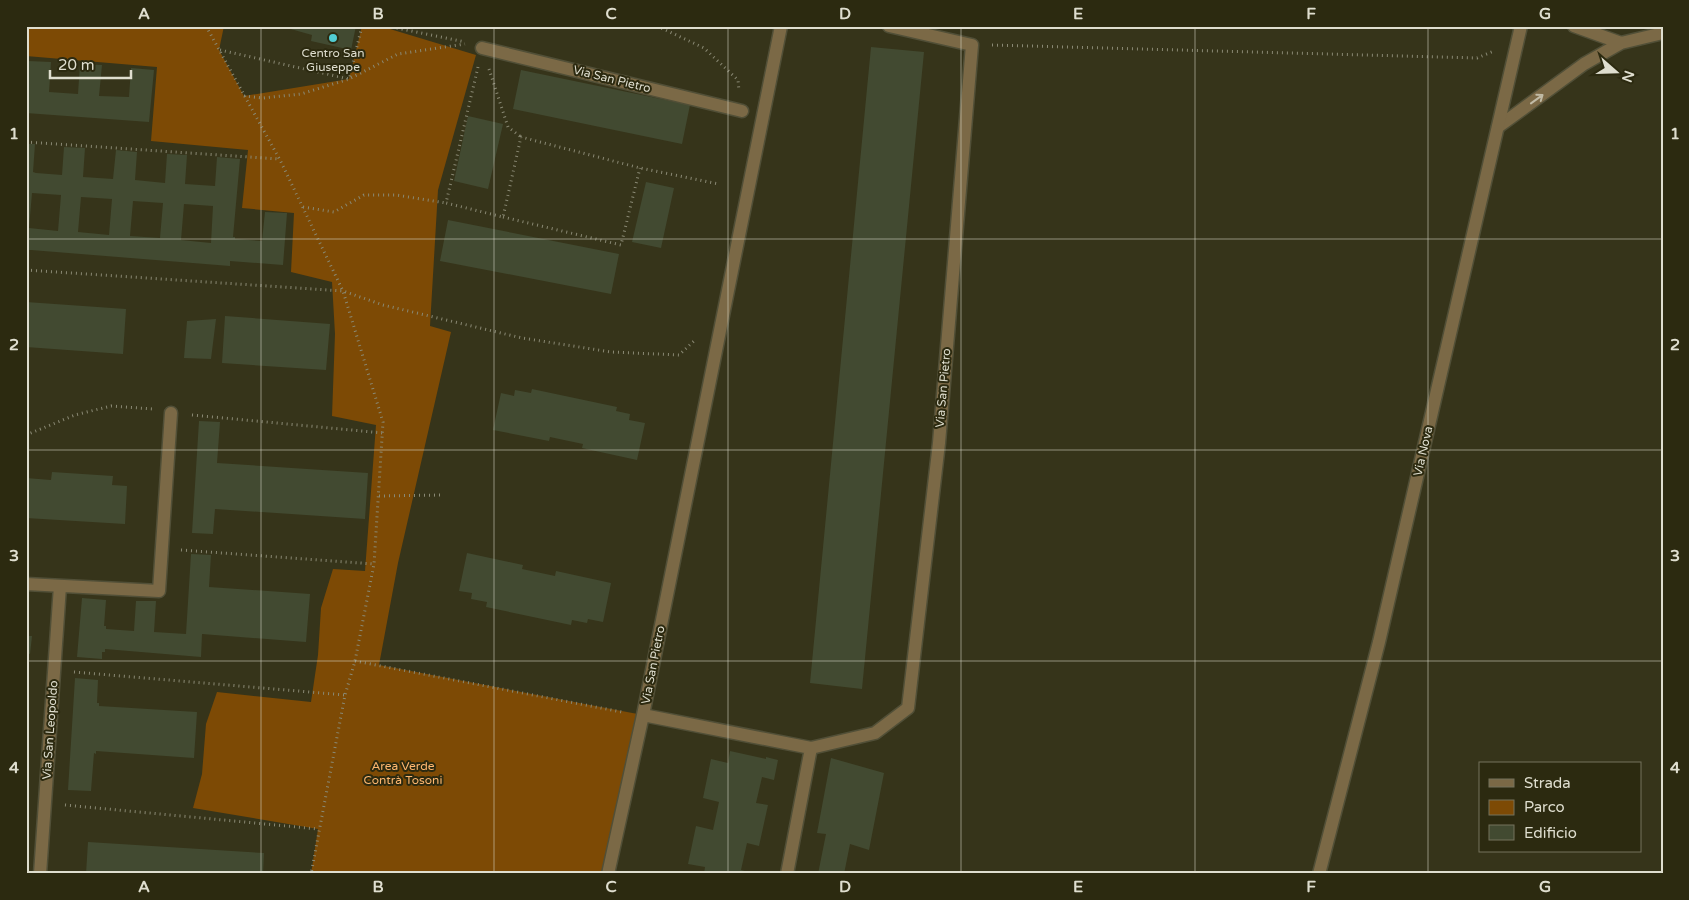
<svg xmlns="http://www.w3.org/2000/svg" width="1689" height="900" font-family="'Varela Round',sans-serif">
	<style>
		.green { fill: #7d4a05 }
		.building { fill: #424a31; fill-rule: evenodd }
		.lines { fill: none; stroke-linecap: round; stroke-linejoin: round }
		.minor-casing { stroke: #514f37; stroke-width: 15 }
		.tertiary-casing { stroke: #514f37; stroke-width: 15 }
		.path { stroke: #8a8974; stroke-width: 3; stroke-dasharray: 1 4; stroke-linecap: butt }
		.minor { stroke: #7b6946; stroke-width: 12 }
		.tertiary { stroke: #7b6946; stroke-width: 12 }
		.oneway { stroke: #c1bba6 }
		.grid { fill: none; stroke: #dfdecf; stroke-width: 1; stroke-opacity: 0.55 }
		.poi-dot { fill: #51ccd2; stroke: #2c2a10; stroke-width: 2 }
		.labels { text-anchor: middle; dominant-baseline: central; stroke-width: 4; stroke-linejoin: round; paint-order: stroke }
		.poi-label { font-size: 12px; fill: #dfdecf; stroke: #2c2a10 }
		.street-label { font-size: 12px; fill: #dfdecf; stroke: #2c2a10 }
		.park-label { font-size: 12px; fill: #feb76f; stroke: #2c2a10 }
		.neatline { fill: none; stroke: #dfdecf; stroke-width: 2 }
		.grid-label { font-size: 16px; text-anchor: middle; font-weight: bold; fill: #dfdecf }
	</style>
	<rect width="100%" height="100%" fill="#36341a"/>
	<!-- green -->
	<path class="green" d="M26,26H224L219,50L244,96L349,79L362,26H380L476,55L438,190L430,326L451,332L398,563L379,665L643,715L608,874H311L318,829L193,808L202,774L206,724L217,692L311,702L318,655L321,608L333,569L365,571L376,425L332,416L335,334L332,282L291,272L294,213L242,208L248,150L151,141L157,67L26,56Z"/>
	<!-- building -->
	<path class="building" d="M280,26H356L351,50L311,41L312,35Z
		M871,47L924,52L862,689L810,683Z
		M28,61L51,62L49,92L78,94L80,64L102,65L99,96L129,97L131,68L154,70L149,122L26,113Z
		M521,70L690,105L682,144L513,109Z
		M468,116L503,124L488,189L454,181Z
		M26,144H35L33,172L36,173L62,175L64,147L85,148L83,177L113,179L116,150L137,152L135,180L165,183L167,154L187,155L185,184L215,186L217,157L240,159L233,237H235V239L262,241L265,212L287,213L283,265L230,261V266L31,250H28V254H26ZM32,193L61,195L58,231L29,228ZM81,197L112,199L109,235L78,232ZM133,201L163,203L160,238L130,236ZM184,204L213,206L211,243L181,240Z
		M646,182L674,188L661,248L632,242Z
		M448,220L619,254L611,294L440,261Z
		M26,302L126,309L123,354L26,347Z
		M225,316L330,324L326,370L222,363Z
		M216,319L211,359L184,358L187,321Z
		M532,389L617,407L616,411L630,414L629,420L645,423L637,460L582,448L583,444L550,437L549,441L493,430L501,393L514,396L515,390L531,393Z
		M199,421L220,422L217,463L368,473L365,519L215,509L213,534L192,533Z
		M52,472L113,476L112,485L127,486L125,524L26,518V478L51,480Z
		M467,553L523,565L522,569L555,576L556,571L611,583L603,622L588,619L587,623L572,620L571,625L486,607L487,602L471,599L472,593L459,591Z
		M191,554L211,555L209,587L310,594L306,642L202,634L201,657L105,649V652H102V659L77,657L82,598L106,600L104,626H106V629L134,631L136,601H156L154,632L186,634Z
		M26,636H32L30,654L26,653Z
		M75,678L98,680L97,703H99V706L197,712L194,758L96,751V754L94,753L91,791L68,790Z
		M730,751L766,759V757L778,760L774,780L762,777L756,803L768,805L759,846L747,843L741,870L756,874H704L705,867L688,864L696,826L713,830L719,802L703,798L711,759L728,763Z
		M831,758L884,773L869,850L850,844L844,874H818L826,834L817,833Z
		M88,842L264,853L263,874H86Z"/>
	<g class="lines">
		<!-- minor casing -->
		<g class="minor-casing">
			<path id="minor" d="M1574,26L1621,43
				M482,48L742,111
				M1498,127L1584,64L1621,43L1663,33
				M26,584L159,591L171,413
				M643,715L811,748L875,733L908,708L939,443L972,45L889,26
				M40,874L60,586
				M608,874L643,715L781,26
				M787,874L811,748"/>
		</g>
		<!-- tertiary casing -->
		<g class="tertiary-casing">
			<path id="tertiary" d="M1319,874L1379,642L1521,26"/>
		</g>
		<!-- path -->
		<path class="path" d="M206,26L280,160L343,291L383,422L374,564L355,661L345,695L311,874
			M387,26L465,42
			M657,26L704,48L738,80L739,91
			M992,45L1477,58L1494,51
			M220,50L349,79L362,26
			M478,67L446,203L503,217L521,137L640,168L719,184
			M489,69L508,127L521,137
			M244,96L263,98L301,94L349,79L398,54L465,44
			M26,142L279,159
			M303,207L334,212L364,195H396L446,203
			M503,217L621,245L640,168
			M26,270L343,291L383,305L522,338L611,352L679,355L695,340
			M192,415L383,433
			M26,435L75,415L111,406L153,409
			M379,496L442,495
			M181,550L374,564
			M355,661L622,712
			M74,672L345,695
			M65,805L318,829"/>
		<!-- minor -->
		<use href="#minor" class="minor"/>
		<!-- tertiary -->
		<use href="#tertiary" class="tertiary"/>
	</g>
	<!-- one-way arrows -->
	<defs><path id="oneway-shaft" d="M-6 0H5M1.5-3L5.5 0L1.5 3" fill="none" stroke-width="1.6" stroke-linecap="round" stroke-linejoin="round" transform="scale(1.25)"/></defs>
	<use class="oneway" href="#oneway-shaft" transform="translate(1537 99) rotate(-36)"/>
	<!-- grid -->
	<path class="grid" d="M261,26V874M494,26V874M728,26V874M961,26V874M1195,26V874M1428,26V874M26,239H1663M26,450H1663M26,661H1663"/>
	<!-- markers -->
	<circle class="poi-dot" cx="333" cy="38" r="5"/>
	<g class="labels">
		<!-- poi labels -->
		<g class="poi-label">
			<text x="333" y="53">Centro San<tspan x="333" dy="14">Giuseppe</tspan></text>
		</g>
		<!-- street labels -->
		<g class="street-label">
			<text transform="translate(612 79) rotate(14)">Via San Pietro</text>
			<text transform="translate(943 388) rotate(-85)">Via San Pietro</text>
			<text transform="translate(1423 451) rotate(-77)">Via Nova</text>
			<text transform="translate(653 665) rotate(-79)">Via San Pietro</text>
			<text transform="translate(50 730) rotate(-86)">Via San Leopoldo</text>
		</g>
		<!-- park labels -->
		<g class="park-label">
			<text x="403" y="766">Area Verde<tspan x="403" dy="14">Contrà Tosoni</tspan></text>
		</g>
	</g>
	<!-- border -->
	<rect width="1689" height="900" fill="none" stroke="#2c2a10" stroke-width="55"/>
	<!-- legend -->
	<rect x="1479" y="762" width="162" height="90" fill="#2c2a10" stroke="#74725c"/>
	<rect x="1489" y="779" width="25" height="8" fill="#7b6946" stroke="#74725c"/>
	<text x="1524" y="788" font-size="15" fill="#dfdecf">Strada</text>
	<rect x="1489" y="800" width="25" height="15" fill="#7d4a05" stroke="#74725c"/>
	<text x="1524" y="812" font-size="15" fill="#dfdecf">Parco</text>
	<rect x="1489" y="825" width="25" height="15" fill="#424a31" stroke="#74725c"/>
	<text x="1524" y="838" font-size="15" fill="#dfdecf">Edificio</text>
	<!-- north arrow -->
	<g transform="translate(1616 72) rotate(110)" stroke="#2c2a10" stroke-width="4" paint-order="stroke">
	<path d="M0-4L9 19L0 12L-9 19Z" fill="#dfdecf"/>
	<text y="-8" font-size="14" font-weight="bold" text-anchor="middle" fill="#dfdecf">N</text>
	</g>
	<!-- scale -->
	<path d="M50 70v8h81v-8" fill="none" stroke="#dfdecf" stroke-width="2.5"/>
	<text x="58" y="70" font-size="15" fill="#dfdecf" stroke="#2c2a10" stroke-width="4" paint-order="stroke">20 m</text>
	<rect x="28" y="28" width="1634" height="844" class="neatline"/>
	<g class="grid-label">
		<text x="144" y="19">A</text>
		<text x="378" y="19">B</text>
		<text x="611" y="19">C</text>
		<text x="845" y="19">D</text>
		<text x="1078" y="19">E</text>
		<text x="1311" y="19">F</text>
		<text x="1545" y="19">G</text>
		<text x="14" y="139">1</text>
		<text x="1675" y="139">1</text>
		<text x="14" y="350">2</text>
		<text x="1675" y="350">2</text>
		<text x="14" y="561">3</text>
		<text x="1675" y="561">3</text>
		<text x="14" y="773">4</text>
		<text x="1675" y="773">4</text>
		<text x="144" y="892">A</text>
		<text x="378" y="892">B</text>
		<text x="611" y="892">C</text>
		<text x="845" y="892">D</text>
		<text x="1078" y="892">E</text>
		<text x="1311" y="892">F</text>
		<text x="1545" y="892">G</text>
	</g>
</svg>
